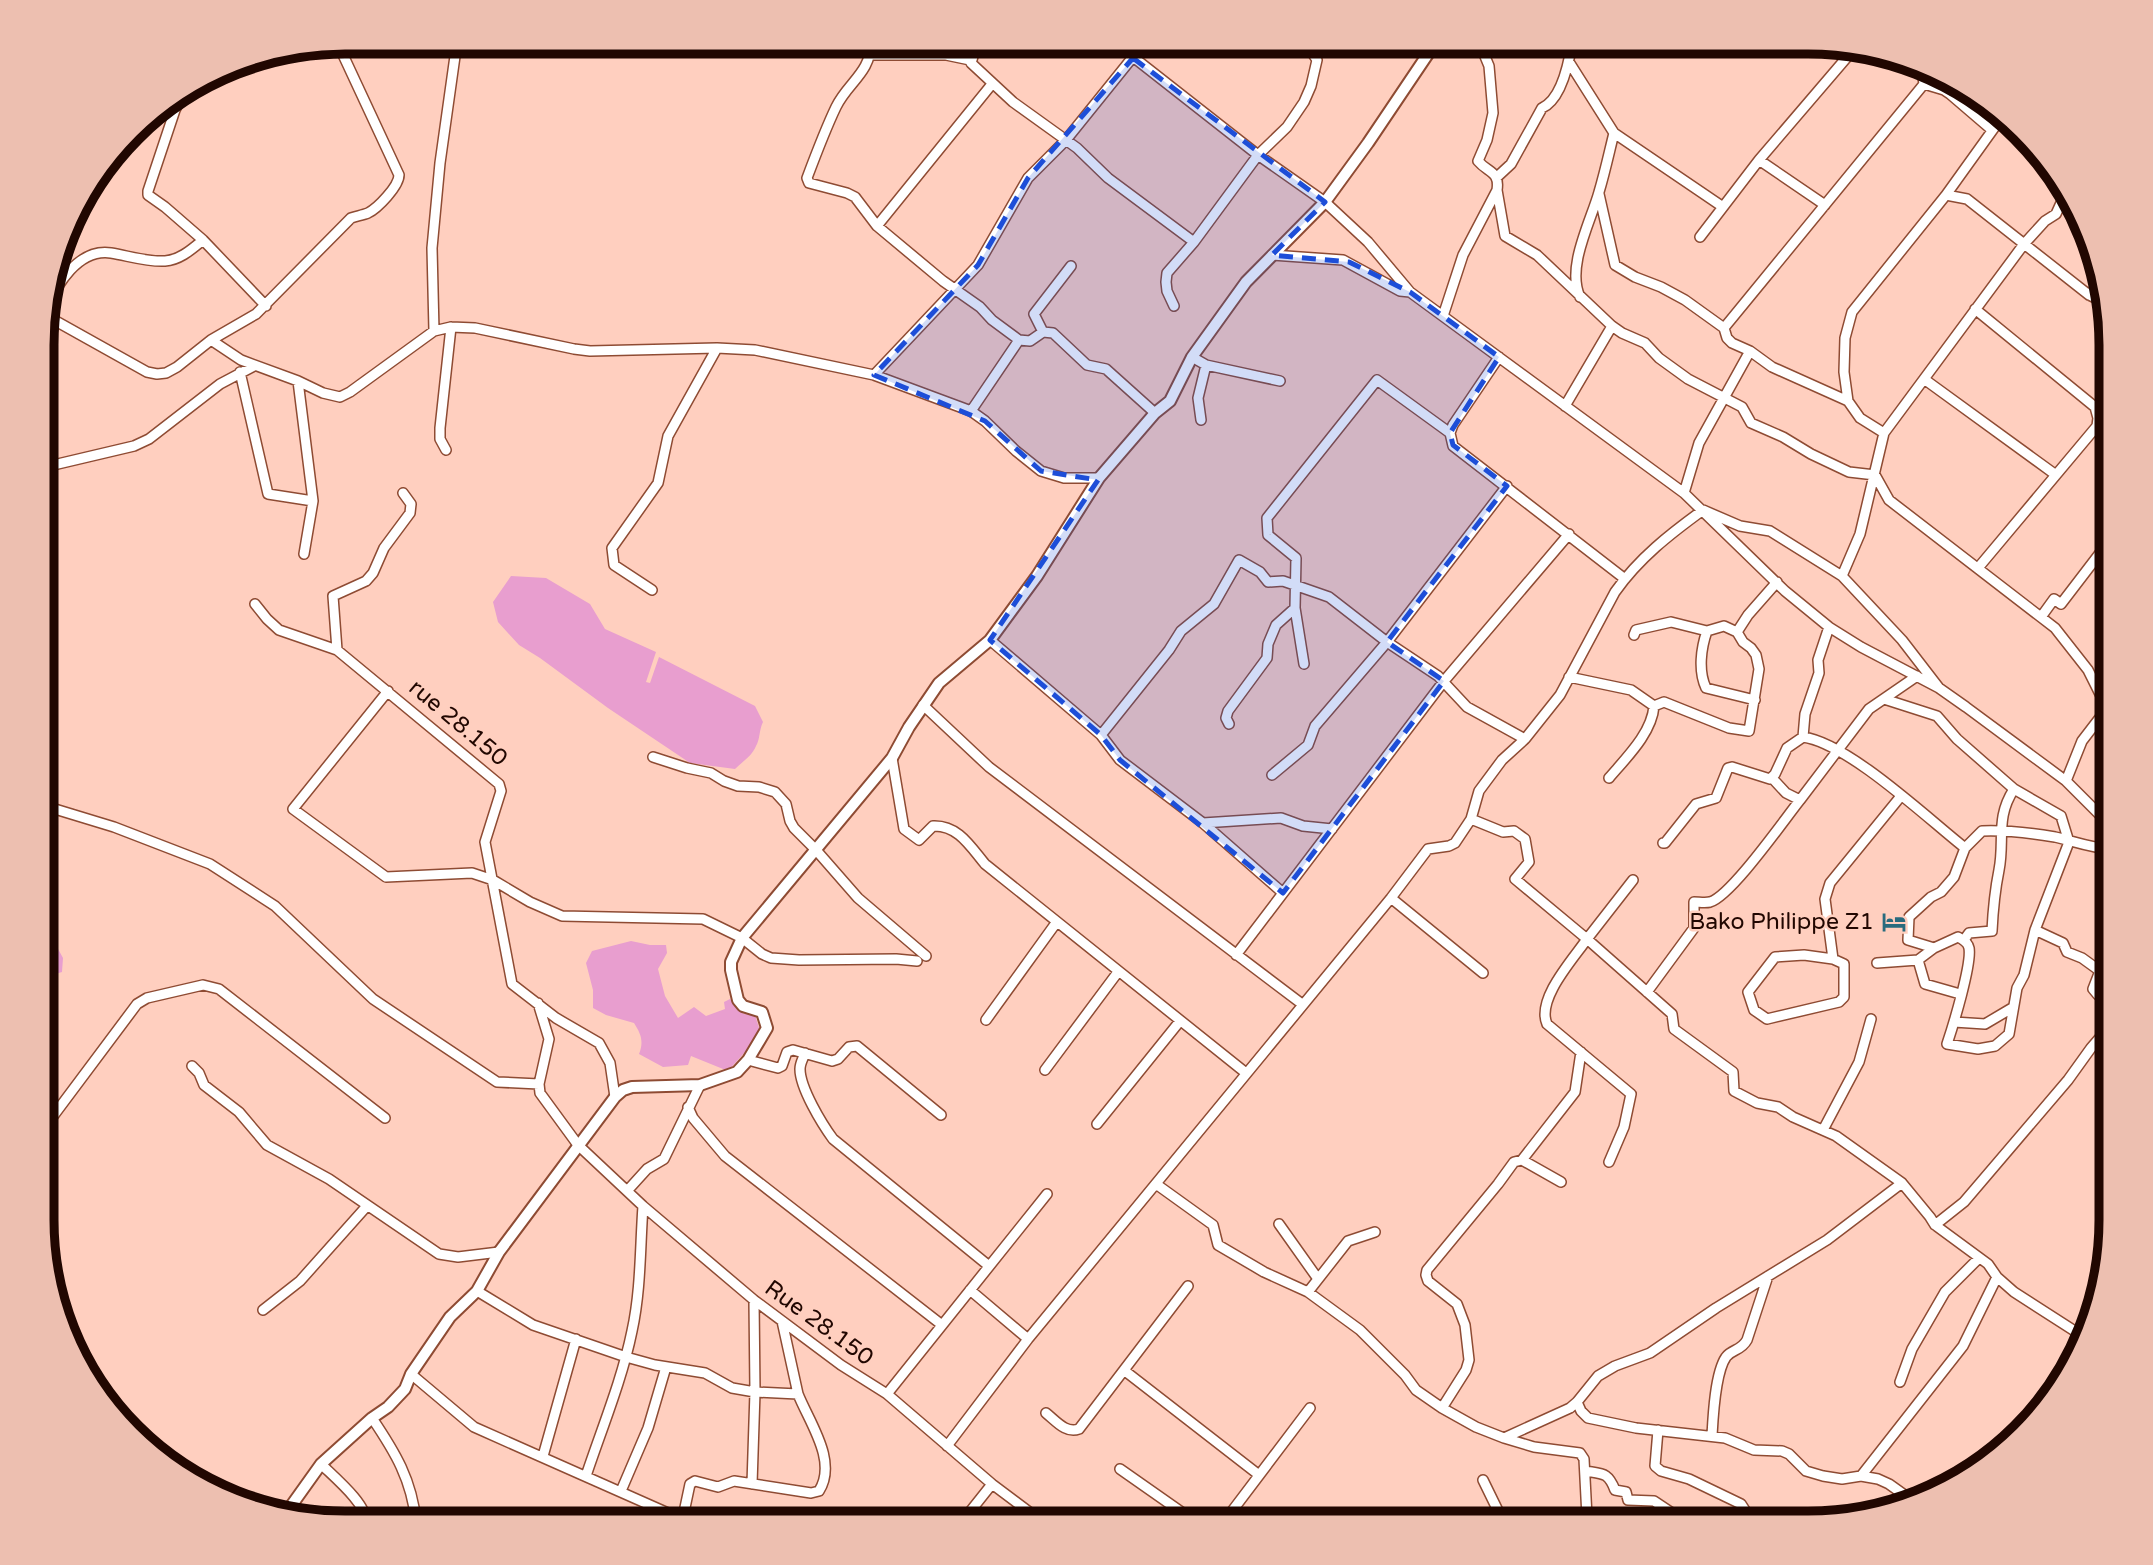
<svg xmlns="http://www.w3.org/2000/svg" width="2153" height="1565" font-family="'Varela Round',sans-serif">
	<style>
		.water { fill: #e89ecf }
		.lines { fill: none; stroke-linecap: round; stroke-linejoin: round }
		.minor-casing { stroke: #8e4b33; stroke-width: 12 }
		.tertiary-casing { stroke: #8e4b33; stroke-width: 14 }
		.secondary-casing { stroke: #8e4b33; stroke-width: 16 }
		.minor { stroke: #fff; stroke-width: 9 }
		.tertiary { stroke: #fff; stroke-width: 10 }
		.secondary { stroke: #f6f2da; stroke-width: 12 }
		.marked { fill: #1d4ed8; fill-opacity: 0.2; stroke: #1d4ed8; stroke-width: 5; stroke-dasharray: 14 9; stroke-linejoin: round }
		.labels { text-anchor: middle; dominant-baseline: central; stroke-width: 5; stroke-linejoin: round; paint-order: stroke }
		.street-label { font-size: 23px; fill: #210701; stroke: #ffcfbf }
		.poi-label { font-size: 23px; fill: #210701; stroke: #ffcfbf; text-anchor: end }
		.rim { fill: none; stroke: #210701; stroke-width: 9 }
	</style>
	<rect width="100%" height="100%" fill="#ffcfbf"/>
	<!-- water -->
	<path class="water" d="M511,576L546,578L590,604L605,629L656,652L646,682L650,683L659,657L755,706L763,722C759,730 760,740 756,746C752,756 742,762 735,769L690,763L608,708L540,658L519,645L498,622L493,602Z
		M46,937L47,945L57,947L63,958L62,972L52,975L47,992L45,991V938Z
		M631,941L650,945H666L667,953L658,969L665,996L678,1018L694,1007L706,1016L725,1009L724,1002L730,999L744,1014L755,1015L761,1034L728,1071L691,1056L688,1065L663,1067L639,1054C644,1041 641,1034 634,1023L606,1015L593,1008V990L586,963L592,951Z"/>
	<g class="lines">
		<!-- minor casing -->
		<g class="minor-casing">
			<path id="minor" d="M871,42C871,73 848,82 836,107C825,130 816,154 807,178L809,183L847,193L855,197L877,226L943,281L980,307L992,320L1019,340L1030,341L1043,332L1053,333L1087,365L1106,369L1155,413
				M983,42L975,50L971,63L1013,102L1077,148L1108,178L1194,242
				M1114,42L1258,155L1325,202L1368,242L1410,292L1684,493L1785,591L1829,627L1861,647L1939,688L1966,707L2066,781L2110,825
				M871,55H946L970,60
				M1569,62L1614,133C1609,153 1605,172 1599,192C1591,221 1566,267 1580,297
				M1924,84L1944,90L1950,94L1992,130
				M184,93L175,110L148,191V195L165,207L203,240L266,306
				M1614,133L1723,207
				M1759,160L1825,205
				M1497,177L1511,164L1542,108C1562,99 1569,62 1572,43
				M1497,190L1505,236L1537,255L1612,326L1622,333L1645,343L1659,358L1688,379L1742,407L1751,423L1783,437L1811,454L1849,472L1875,475L1889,500L2055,628L2088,670L2102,698L2110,704
				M1599,194L1615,265L1635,277L1661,287L1685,300L1724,328L1727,338L1732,343L1750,351L1772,367L1848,401L1860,418L1884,433
				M1946,195L1967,199L2089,295L2104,302
				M877,226L992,84
				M1700,237L1759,160L1854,49
				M1272,255L1343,260L1400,291L1410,292
				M2089,295L2099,284
				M1174,306L1167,291L1166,282L1167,273L1194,242L1258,155L1287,127L1304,102L1311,86L1317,60L1305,42
				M1975,309L2095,407L2098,418L2097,426L1978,568
				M45,310C57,285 78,248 111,253C129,256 147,262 165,261C180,260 192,249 203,240
				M45,315L147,372L157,374L166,373L177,367L211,340L256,314L351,218C357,216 363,215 368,213C378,208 399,186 399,175L338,44
				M1443,316L1463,255L1497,190C1500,171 1488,173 1478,161L1487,140L1493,113L1489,66L1479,42
				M1724,328L1924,84L1922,71L1911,62
				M434,331L432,248L440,163L457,42
				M1043,332L1034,314L1071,266
				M211,340L241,360L298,381L323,393L340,397L350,392L434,331L451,327L475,328L574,349L590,351L717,348L755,350L874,375L971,411L985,421L1016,451L1041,471L1064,478H1099
				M1192,357L1206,365L1280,381
				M1499,357L1453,425L1450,433L1453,446L1625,579
				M240,372L268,494L313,501
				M874,375L978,265L1028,178L1066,140L1145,42
				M1924,379L2056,475
				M298,381L313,501L304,554
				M1848,401L1844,372L1845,338L1852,312L1946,195L2002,117
				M1565,406L1612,326
				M971,411L1019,340
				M1201,420L1198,398L1206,365
				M446,450L440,439V428L451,327
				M45,467L134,446L149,439L220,384L254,366
				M1684,493L1699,443L1750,351
				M1842,576L1860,534L1884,433L2024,244L2045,221L2056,214L2065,194
				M652,590L614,565L612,548L658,483L668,436L717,348
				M255,604L267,619L279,630L337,650L499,784L501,791L485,842L512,984L556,1018L599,1043L610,1063L615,1097
				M1295,608L1304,664
				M2041,617L2054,599L2061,604L2110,540
				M1737,632L1724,626L1707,631C1701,648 1698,671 1706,688L1755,700
				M1634,635L1636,630L1671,622L1707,631
				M990,640L1101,735L1120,760L1203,823L1283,893
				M337,650L333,596L366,581L373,573L384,548L410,513L411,504L403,493
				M1569,677L1631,690L1654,706C1652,733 1626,758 1609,778
				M2110,684L2102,698L2103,782L2110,797
				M388,691L293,809L386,877L472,873L493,880L530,902L562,916L703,919L742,938L762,954L771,958L799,960L896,959L917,961
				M923,705L989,767L1302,1004
				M1654,706L1664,702L1729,728L1749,731L1759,669L1756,655L1751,648L1743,642L1737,632L1748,615L1777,582
				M1229,724L1226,718L1228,711L1267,658L1268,644L1276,625L1295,608L1296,558L1268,535L1267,518L1377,380L1450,433
				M1101,735L1169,650L1181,631L1214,604L1239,560L1260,572L1268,582L1283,581L1329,597L1387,642L1438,676L1467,707L1525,739
				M1803,737L1805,714L1819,673L1818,660L1829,627
				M653,757L687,768L711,773L724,781L738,786L759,787L775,792L786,804L790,821L794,828L816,850L858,898L926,956
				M892,758L904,829L919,840L933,826C958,825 970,846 985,864L1246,1073
				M1272,775L1308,745L1315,726L1387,642L1507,486
				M2066,781L2082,741L2102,715
				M1800,800L1869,709L1917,676
				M45,806L114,827L210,864L275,906L373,999L497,1082L539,1084
				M1471,819L1503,832L1514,831L1525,839L1529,862L1515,879L1587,939L1633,880
				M1203,823L1281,818L1303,826L1332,829
				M1663,843H1665L1696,804L1716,798L1728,768L1732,767L1770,779L1775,774L1787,748L1803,737C1848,743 1927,818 1965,848L1982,831C2006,830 2031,833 2055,837C2073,841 2091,848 2110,849
				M1391,898L1483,973
				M2035,930L2063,943L2067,952L2082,958L2100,971L2093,989L2098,995L2110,997
				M1964,940L1969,933L1992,931C1993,910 1995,890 1999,870C2005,840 1995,818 2014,789
				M1934,948L1908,940L1909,917L1931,897L1941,892L1954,877L1965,848
				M1236,955L1444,681L1569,534
				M1804,955L1833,959L1844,964V997L1839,1002L1767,1019L1754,1010L1748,992L1775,957Z
				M1833,959L1825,899L1830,883L1901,796
				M1918,960L1925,984L1960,994
				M1877,963L1918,960L1934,948L1958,937C1962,939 1968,942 1969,948C1972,964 1953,1026 1947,1044L1978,1049L1995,1046L2009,1034L2017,988L2024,975L2035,930L2069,842L2061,816L2014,789L1957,739L1937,716L1884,699
				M1647,992L1694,928V902C1699,902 1705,903 1710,902C1731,896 1784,820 1800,800L1786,793L1772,778
				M538,1003L549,1039L539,1084L540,1093L578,1145L643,1206L754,1300L841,1365L887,1394L992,1484L1044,1523
				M986,1020L1056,923
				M1954,1022L1985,1024L2012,1008
				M805,1053C803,1059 800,1063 800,1069C800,1088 822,1124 833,1139L989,1266
				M748,1060L778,1068L782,1066L787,1052L793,1050L832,1061L838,1059L849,1047L857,1046L941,1115
				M192,1066L199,1073L204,1085L239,1112L267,1145L329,1179L439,1254L458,1257L499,1252
				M1045,1070L1118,972
				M688,1107L693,1118L725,1156L942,1325
				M1097,1124L1180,1021
				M45,1127L137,1004L147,998L203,985L219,989L385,1118
				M1823,1130L1859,1062L1871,1019
				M1522,1160L1575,1092L1581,1052
				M1609,1162L1624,1127L1631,1094L1547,1024C1536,999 1574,958 1587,939L1672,1014L1674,1029L1733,1072L1734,1091L1757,1103L1778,1107L1793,1117L1836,1136L1902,1183L1930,1217L1935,1225L1988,1264L1997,1277L2014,1292L2084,1337
				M1156,1184L1213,1225L1218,1245L1264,1272L1308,1292L1360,1330L1405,1375L1416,1390L1442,1408L1476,1427L1504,1438L1534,1447L1580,1453L1584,1459L1587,1517L1590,1523
				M627,1191L647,1169L664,1159L700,1085
				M1279,1224L1318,1279
				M1935,1225L1964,1202L2068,1080L2091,1048L2110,1026
				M970,1290L1028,1339
				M477,1291L533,1325L626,1357L655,1365L705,1373L732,1388L755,1392L798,1394L782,1321
				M1308,1292L1348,1241L1375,1232
				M263,1310L300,1281L366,1207
				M1125,1371L1259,1475
				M411,1374L474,1427L668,1513
				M1900,1382L1912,1349L1945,1292L1979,1258
				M887,1394L1047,1194
				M1577,1402L1581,1411L1588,1418L1636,1428L1725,1438L1754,1450L1782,1451L1789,1454L1806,1471L1823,1476L1842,1479L1861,1476L1878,1479L1889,1484L1910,1499
				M1442,1408L1466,1370L1469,1360L1465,1325L1457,1304L1428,1281L1426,1275L1427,1270L1498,1184L1514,1162L1522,1160L1561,1182
				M1046,1413C1056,1421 1066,1434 1079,1429L1188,1286
				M372,1418C395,1452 412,1480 416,1522
				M1658,1430L1655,1466L1661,1471L1689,1479L1741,1504L1750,1518L1758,1523
				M1712,1436C1713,1417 1715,1373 1726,1357C1732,1349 1741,1351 1747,1340L1768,1276
				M1504,1438L1570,1408L1577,1402L1598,1376L1615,1366L1650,1353L1716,1308L1827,1240L1902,1183
				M947,1446L1028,1339L1391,898L1428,849L1449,846L1455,843L1471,819L1479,791L1502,760L1525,739L1560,695L1615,592C1639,558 1670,534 1703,510L1740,526L1770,531L1842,576L1902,640L1939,688
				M543,1456L576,1339
				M321,1464C334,1477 367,1504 366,1522
				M1120,1469L1197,1523
				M1585,1471C1603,1474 1608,1472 1615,1490L1626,1492L1628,1500L1654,1501L1687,1523
				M586,1476C602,1428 622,1380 632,1331C641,1290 640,1248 643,1206
				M1861,1476L1963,1346L1997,1277
				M1483,1480L1504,1523
				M752,1484L755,1392L754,1300
				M621,1491L648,1428L666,1367
				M683,1517L690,1484L695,1481L718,1487L734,1481L811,1493L819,1491C838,1461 809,1422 798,1394
				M645,1523L668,1513L700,1523
				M961,1523L992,1484
				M1223,1523L1310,1408
				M1708,1523C1721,1509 1733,1514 1750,1518"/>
		</g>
		<!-- tertiary casing -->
		<g class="tertiary-casing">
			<path id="tertiary" d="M286,1513L321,1464L372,1418L388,1407L405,1389L411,1374L450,1317L477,1291L499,1252L615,1097L623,1090L632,1087L700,1085L737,1072L748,1060L767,1028L762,1012L743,1006L738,1000L731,970V962L742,938L892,758L909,727L939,683L990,640L1037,576L1099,478L1155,413L1170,401L1192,357L1246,282L1325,202L1368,143L1436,42"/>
		</g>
		<!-- secondary casing -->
		<g class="secondary-casing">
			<path id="secondary" d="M2033,1417L2059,1383"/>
		</g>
		<!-- minor -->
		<use href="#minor" class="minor"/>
		<!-- tertiary -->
		<use href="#tertiary" class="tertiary"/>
		<!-- secondary -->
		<use href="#secondary" class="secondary"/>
	</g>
	<!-- marked area -->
	<path class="marked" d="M1133,58L1325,202L1272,255L1349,262L1410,292L1499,357L1450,433L1453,445L1507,486L1387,642L1444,681L1283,893L1120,760L1101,735L990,640L1098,480L1041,471L985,421L874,375L978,265L1028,178Z"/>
	<!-- icons -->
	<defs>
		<g id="hotel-bare" transform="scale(1.89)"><path d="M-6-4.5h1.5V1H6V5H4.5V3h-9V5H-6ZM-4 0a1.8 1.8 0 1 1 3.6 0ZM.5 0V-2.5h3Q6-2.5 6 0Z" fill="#296b7e" stroke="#ffcfbf" stroke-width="2.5" paint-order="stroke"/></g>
	</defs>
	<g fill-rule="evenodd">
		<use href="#hotel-bare" x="1894" y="922"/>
	</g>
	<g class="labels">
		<!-- street labels -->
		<g class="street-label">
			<text transform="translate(458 723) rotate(40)">rue 28.150</text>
			<text transform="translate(819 1323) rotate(36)">Rue 28.150</text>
		</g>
		<!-- poi labels -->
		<g class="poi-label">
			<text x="1874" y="922">Bako Philippe Z1</text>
		</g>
	</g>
	<!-- crop -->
	<path d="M0 0H2153V1565H0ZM345 54H1808A291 291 0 0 1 2099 345V1220A291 291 0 0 1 1808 1511H345A291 291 0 0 1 54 1220V345A291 291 0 0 1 345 54Z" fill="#edbfb0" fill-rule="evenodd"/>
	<path class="rim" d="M345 54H1808A291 291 0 0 1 2099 345V1220A291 291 0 0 1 1808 1511H345A291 291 0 0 1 54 1220V345A291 291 0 0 1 345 54Z"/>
</svg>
